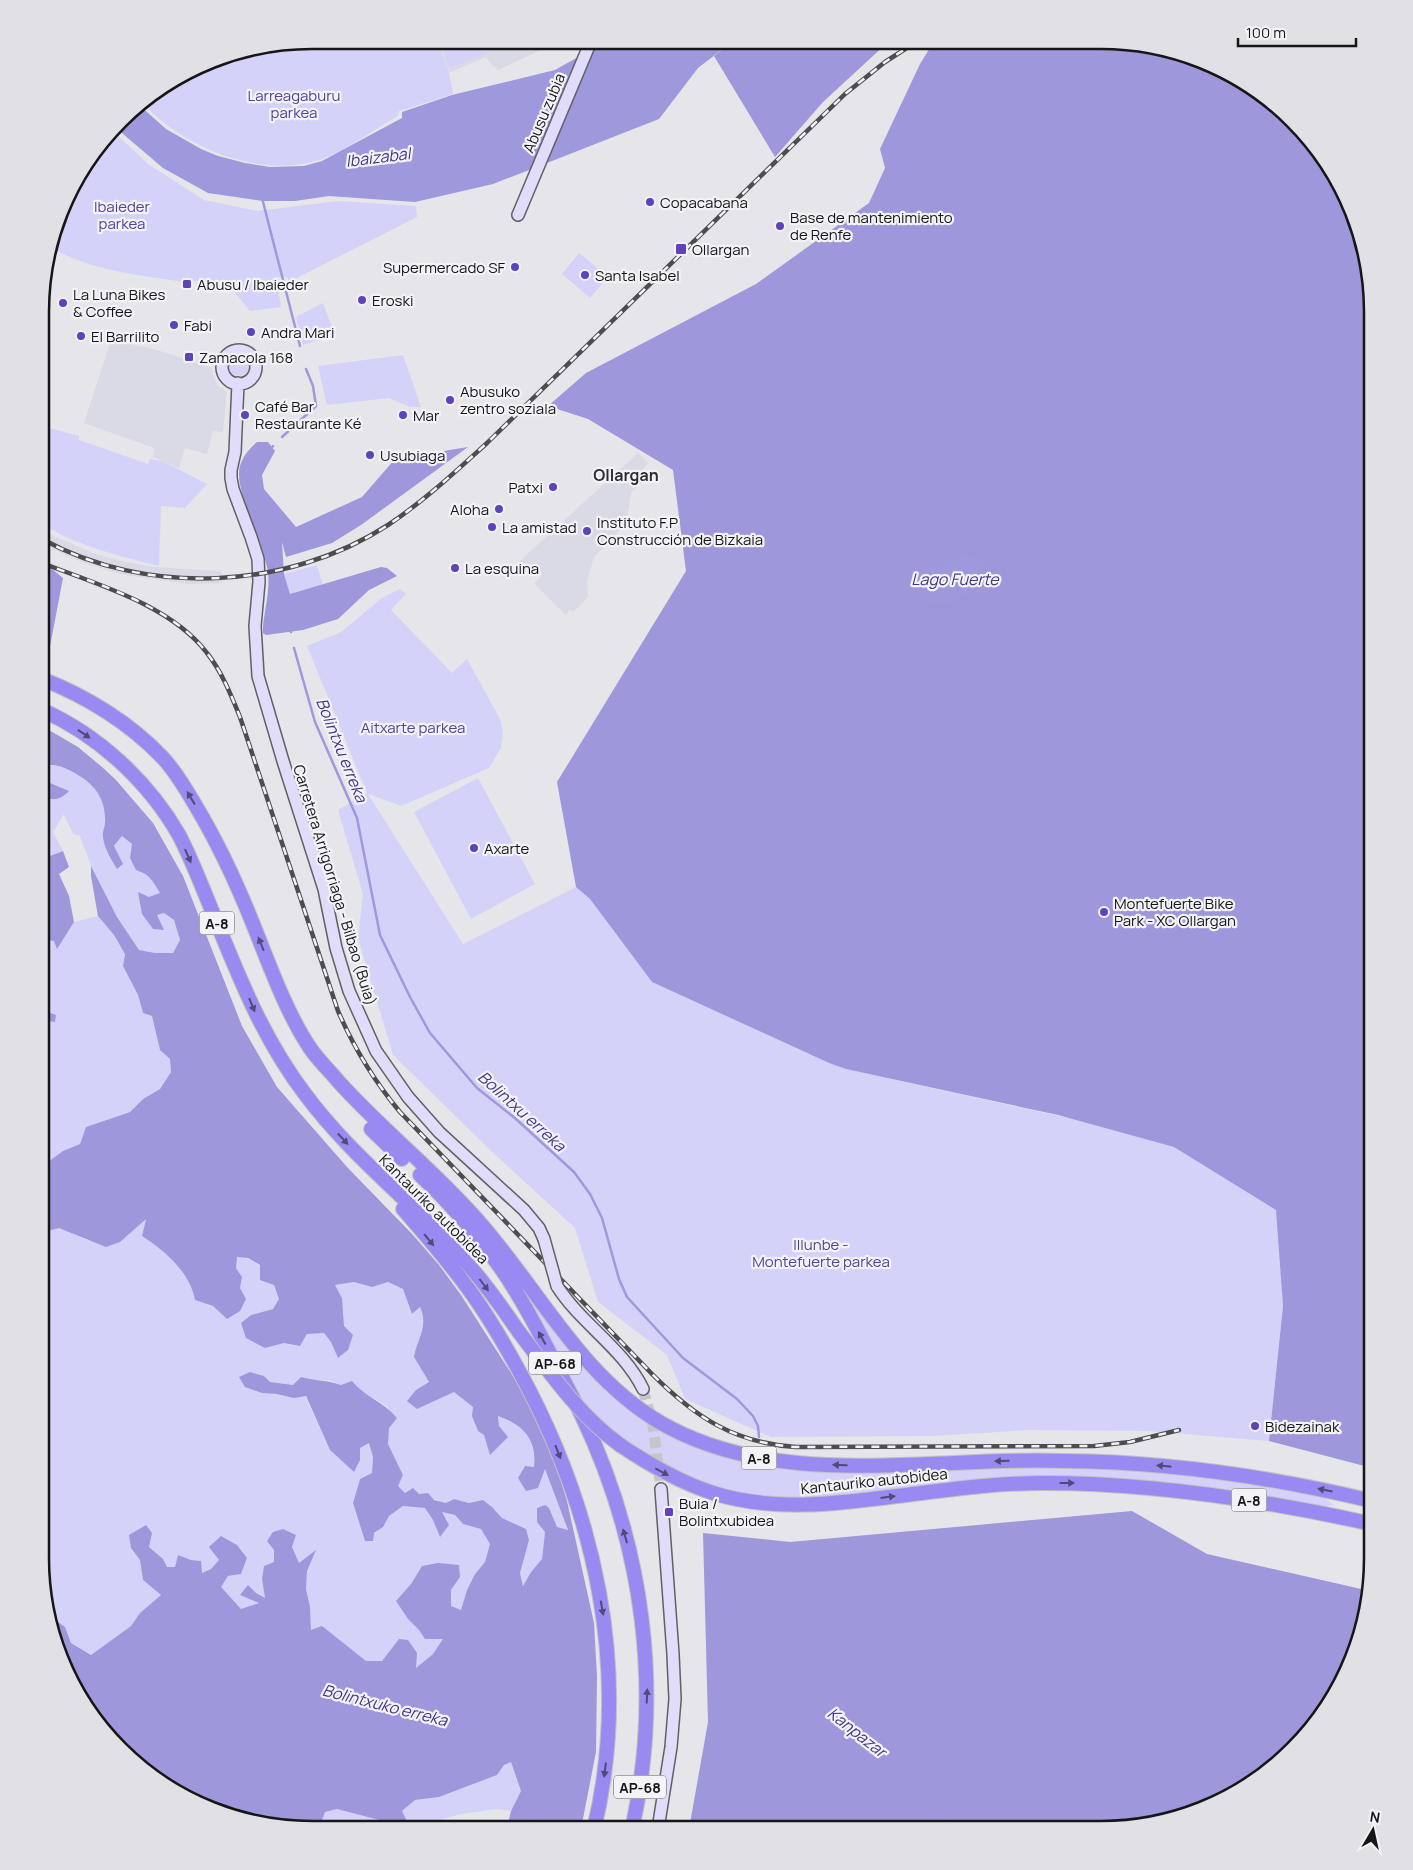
<svg xmlns="http://www.w3.org/2000/svg" width="1413" height="1870" font-family="Manrope,sans-serif">
	<style>
		.built { fill: #dad9e6 }
		.green { fill: #d5d2fa }
		.forest { fill: #9e97dc }
		.water { fill: #9e98dd }
		.lines { fill: none; stroke-linecap: round; stroke-linejoin: round }
		.stream { stroke: #9e98dd; stroke-width: 2.5 }
		.secondary-tunnel { stroke: #c6c6ca; stroke-width: 11; stroke-dasharray: 11 5.5; stroke-linecap: butt }
		.secondary-casing { stroke: #606065; stroke-width: 14 }
		.highway-casing { stroke: #c2c2c3; stroke-width: 16 }
		.secondary { stroke: #e0dcfa; stroke-width: 11 }
		.highway { stroke: #988af0; stroke-width: 14 }
		.rail-casing { stroke: #4d4c4f; stroke-width: 4.5 }
		.rail { stroke: #f2f2f7; stroke-width: 2.5; stroke-dasharray: 8; stroke-linecap: butt }
		.secondary-bridge-casing { stroke: #606065; stroke-width: 14; stroke-linecap: butt }
		.highway-bridge-casing { stroke: #c2c2c3; stroke-width: 16; stroke-linecap: butt }
		.secondary-bridge { stroke: #e0dcfa; stroke-width: 11 }
		.highway-bridge { stroke: #988af0; stroke-width: 14 }
		.oneway { fill: #504a79 }
		.poi-dot { fill: #5e43bb; stroke: #f2f2f7; stroke-width: 2 }
		.labels { text-anchor: middle; dominant-baseline: central; stroke-width: 4.5; stroke-linejoin: round; paint-order: stroke }
		.shield { fill: #f2f2f7; stroke: #58575a; stroke-width: 1 }
		.shield-label { font-size: 14px; font-weight: bold; fill: #161517 }
		.park-label { font-size: 15px; fill: #534496; stroke: #f2f2f7 }
		.street-label { font-size: 15px; fill: #161517; stroke: #f2f2f7 }
		.poi-label { font-size: 15px; fill: #161517; stroke: #f2f2f7; text-anchor: start }
		.water-label { font-size: 16px; font-style: italic; fill: #453586; stroke: #f2f2f7 }
		.neighbourhood-label { font-size: 16px; font-weight: bold; fill: #2e2e32; stroke: #f2f2f7 }
		.rim { fill: none; stroke: #161517; stroke-width: 2.5 }
	</style>
	<rect width="100%" height="100%" fill="#e5e5ea"/>
	<!-- built -->
	<path class="built" d="M443,40L557,41L552,45L498,70L490,63L486,57L449,73L439,46Z
		M111,340L154,349L212,368L213,375L218,386L227,392L223,432L213,431L207,454L185,448L179,468L153,457L154,448L84,423Z
		M638,453L648,463L639,474L644,479L631,493L626,524L594,557L587,581L588,597L573,612L570,610L566,615L534,583L543,574L531,565L500,579Z
		M42,531L93,553L125,562L155,567L221,571L222,583L188,584L120,574L82,562L42,544Z"/>
	<!-- green -->
	<path class="green" d="M312,40H443L439,46L449,73L453,94L399,111L398,116C369,132 339,157 307,163C250,175 179,144 142,102L224,55Z
		M455,40H482L487,53L450,68L441,46Z
		M113,131L148,164L204,200L257,211L338,201L416,206L417,217L289,282L287,277H276L281,307L250,311L226,282C216,282 191,280 184,282C139,275 92,271 52,248L76,176Z
		M579,253L608,277L590,298L562,274Z
		M323,303L335,335L303,345L296,317Z
		M403,355L421,407H410L389,398L327,405L318,366Z
		M229 366a10 10 0 1 1 20 0a10 10 0 1 1-20 0Z
		M42,426L79,436V440L148,464L150,459L162,461L207,484L185,508L161,506L159,566C118,556 78,546 42,524Z
		M317,565L323,585L290,594L284,574Z
		M400,589L406,594L391,610L452,673L467,659L500,719L503,732L501,748L489,768L401,806L368,794L463,944L576,887L590,899L652,982L829,1063L846,1069L1073,1119L1366,979L1278,1225L1283,1306L1269,1441L1147,1431L1029,1430L933,1436L771,1437L685,1399L667,1355L598,1302L575,1228L488,1148L393,1055L358,938L363,894L338,810L367,793L307,646L341,632L382,598Z
		M49,764C71,768 100,783 104,808C106,818 104,827 103,836L122,864L114,847L122,836L132,844L130,858L136,869C149,874 153,881 160,893L149,897L157,915L164,913L174,920L180,940L173,953H155L139,950L117,917L91,866L80,836L73,834L64,814L53,832L63,851L50,856L41,853V795L44,797L61,787L41,779V766Z
		M478,778L535,884L471,919L414,812Z
		M98,916L114,935L125,954L123,966L138,995L143,1013L152,1016L160,1050L170,1059L171,1072L160,1089L143,1099L130,1112L86,1127L80,1144L63,1151L41,1167V1020L55,1022L56,1015L41,1009V926L54,941L57,948L74,922Z
		M146,1218L142,1236C165,1251 190,1272 195,1300L213,1306L227,1318L242,1277L236,1268L237,1256C262,1260 271,1278 280,1299L273,1309L251,1315L265,1347L284,1343L300,1346L307,1334L324,1333L331,1342L338,1358C343,1331 349,1310 335,1285L354,1282L372,1287L389,1282L403,1289L412,1314L420,1307C429,1327 417,1337 414,1357L429,1382L416,1390L417,1409L454,1392L499,1426L498,1416C541,1435 531,1449 538,1488L545,1468L568,1530L557,1528L549,1508L545,1505L537,1508V1522L545,1532L542,1559L531,1572L523,1586L520,1573L529,1540L526,1529L502,1518L492,1507L483,1500L469,1503L454,1499L446,1503L419,1494L405,1493L397,1486L403,1475L388,1444V1407L358,1389L341,1385L328,1380H313L301,1377L293,1385L270,1382L264,1376L262,1393C277,1394 291,1399 305,1396L330,1450L354,1471L360,1460V1448L369,1443L373,1457L372,1473L360,1479L353,1503L365,1541L383,1527L389,1516L404,1506L425,1508L433,1520L440,1537L441,1512L455,1515L463,1524L481,1529L490,1544L485,1562L475,1574L467,1590L461,1610L451,1607V1590L460,1577L422,1566L411,1584L408,1619L419,1630L425,1639H443L433,1654L416,1668L399,1639L382,1661H366L344,1645L311,1630L310,1607L306,1589L307,1571L315,1551L299,1563L292,1547L296,1535L274,1549V1562L262,1579L265,1598L256,1593L259,1603L241,1610L220,1587L228,1576L241,1574L247,1558L237,1545L211,1569L201,1573V1561L191,1560L178,1555L175,1567H166L163,1559L149,1547L152,1533L131,1548L140,1560L143,1580L161,1595L140,1613L131,1626L91,1655L71,1643L65,1627L47,1614L40,1558L41,1222L47,1231L59,1227L87,1240L133,1229Z
		M519,1280L617,1398L736,1458L1071,1465L1185,1473L1323,1497L1334,1505L1316,1507L1134,1480L903,1490L790,1500L739,1494L686,1476L643,1454L600,1421L578,1397Z
		M511,1762L521,1791L511,1811L497,1809L461,1814L443,1819L428,1828H397L407,1823L402,1811L415,1800L439,1797L497,1775L504,1765Z
		M337,1809L383,1821L394,1828H319L325,1812Z"/>
	<!-- forest -->
	<path class="forest" d="M733,41L1137,42L1205,61L1266,96L1306,133L1345,191L1364,242L1373,312L1372,1468L1269,1441L1283,1306L1276,1210L1174,1147L1058,1115L846,1069L829,1063L652,982L590,899L576,887L557,782L686,571L673,470L588,419L548,406L586,373L756,284L869,203L885,168L880,149L920,64L933,43H887L823,102L775,157L714,56Z
		M257,442H268L275,451L262,475L264,489L296,527L362,497L395,459L468,447L361,525L332,543L286,557L282,542L284,574L290,594L381,567L387,568L397,576L369,590L338,619L303,630L266,635L263,633V626C265,609 270,589 268,572C264,544 233,489 240,466C243,456 249,449 257,442Z
		M42,561L63,578L47,662L42,660Z
		M42,726L78,747L102,767L116,780L153,823L183,876L242,1026L277,1087L347,1167L413,1235L439,1265L461,1295L527,1398L554,1459L567,1501L594,1623L597,1676L596,1752L581,1829L507,1828L511,1811L521,1791L511,1762L504,1765L497,1775L439,1797L415,1800L402,1811L408,1823L397,1828L383,1821L337,1809L325,1812L319,1828H277L224,1815L161,1784L108,1738L68,1679L49,1628L47,1614L65,1627L71,1643L91,1655L131,1626L140,1613L161,1595L143,1580L140,1560L131,1548L129,1535L146,1525L152,1533L149,1547L163,1559L167,1567H175L178,1555L191,1560L201,1561L202,1573L211,1569L219,1560L209,1547L221,1536L237,1545L247,1558L241,1574L228,1576L221,1587L241,1609L259,1603L240,1595L248,1585L256,1593L265,1598L262,1579L264,1566L274,1562V1550L267,1541L273,1532L283,1529L296,1535L292,1547L299,1563L316,1550L307,1571L306,1589L310,1607L311,1630L322,1626L366,1661H382L399,1639L408,1640L417,1653L416,1668L433,1654L443,1639H425L419,1630L408,1619L396,1601L411,1584L422,1566L438,1563L459,1565L460,1577L451,1590V1606L461,1610L467,1590L475,1574L485,1562L490,1544L481,1529L463,1524L455,1515L442,1512L449,1525L440,1537L433,1520L425,1508L403,1506L389,1516L383,1527L374,1533L373,1541H365L353,1503L360,1479L372,1473L373,1457L369,1443L360,1448V1460L354,1472L330,1450L306,1396L294,1398L276,1394L262,1393L245,1387L239,1377L250,1372L264,1376L270,1382L293,1385L301,1377C315,1381 328,1380 341,1385L352,1381C365,1397 384,1402 397,1418L389,1428L388,1444L403,1475L398,1486L405,1493L413,1488L419,1494L428,1493L434,1500L446,1503L454,1499L469,1503L483,1500L492,1507L502,1518L526,1529L529,1540L520,1573L523,1586L531,1572L542,1559L545,1532L537,1522V1508L545,1505L549,1508L557,1527L568,1530L545,1469L538,1488L526,1491L518,1478L525,1466L534,1467C537,1439 523,1425 498,1416L499,1426L508,1437L490,1455L484,1435L478,1431L472,1416L473,1407L454,1392L417,1409L407,1401L416,1390L429,1382L414,1357C417,1338 429,1327 420,1307L412,1314L403,1289L388,1282L372,1287L354,1282L335,1285L342,1298L344,1326L353,1335L348,1350L338,1358L331,1342L324,1333L307,1334L300,1346L284,1343L265,1348L246,1338L241,1323L251,1315L273,1309L279,1299L274,1285L260,1280V1265L248,1258L237,1257L236,1268L242,1277L240,1288L246,1299L240,1311L227,1319L213,1306L195,1300C190,1272 165,1251 142,1236L146,1219L120,1242L106,1247L59,1228L47,1231L41,1222V1167L63,1151L80,1144L86,1127L130,1112L143,1099L160,1089L171,1072L170,1059L160,1050L152,1016L143,1013L138,995L123,966L125,954L114,935L98,916L91,876V866L117,917L139,950L155,953H173L180,940L174,920L164,913L157,915L164,930L153,929L142,914L138,892L149,897L160,893C153,881 149,874 136,870L130,858L132,844L122,836L114,846L123,864L117,869C111,859 104,848 103,837C102,832 105,827 105,822C106,796 92,782 71,771C61,766 52,763 41,766Z
		M41,779L69,791C60,800 53,802 41,795Z
		M63,851L69,867L59,874L69,896L74,922L57,949L54,941L42,939L41,853L50,856Z
		M41,1009L56,1015L55,1022L41,1020Z
		M1132,1511L1207,1554L1370,1591L1358,1646L1327,1709L1281,1762L1222,1802L1171,1821L1101,1830L689,1829L708,1722L703,1533L790,1542Z"/>
	<!-- water -->
	<path class="water" d="M606,41H733L698,68L659,119L493,184L415,202L329,196L295,201H263L208,193L163,168L116,128L133,107L138,104L166,129L201,149L218,156L245,163L270,167L304,166L322,161L402,118V112L452,95L555,70Z
		M963,555C975,555 980,558 985,569L980,584L973,591L952,603L934,605L918,597C922,571 940,564 963,555Z
		M346,1702L355,1704L360,1709V1712L358,1714C350,1715 342,1714 335,1710V1706Z"/>
	<g class="lines">
		<!-- stream -->
		<path class="stream" d="M262,198L300,346
			M282,437L316,406L313,386L306,369
			M273,446C251,474 247,482 268,512L291,632
			M294,648L315,722L357,818L380,935L410,997L430,1033L477,1088L516,1119L574,1172L590,1194L602,1218L619,1279L627,1297L683,1358L737,1399L753,1416L758,1426L759,1437
			M764,1575L767,1622L777,1651L797,1692L825,1724L845,1740L875,1756L898,1784L915,1793L947,1822L951,1830
			M537,1672L538,1703
			M88,1709L145,1695L192,1679L228,1662L263,1666L310,1697L337,1707
			M357,1711L381,1717L394,1718L439,1733L456,1734L473,1724L490,1711L501,1696L526,1682L546,1661
			M531,1828L542,1786"/>
		<!-- secondary-tunnel -->
		<path class="secondary-tunnel" d="M643,1389L653,1425L661,1489"/>
		<!-- secondary casing -->
		<g class="secondary-casing">
			<path id="secondary" d="M518,215L591,41
				M222 367a17 17 0 1 1 34 0a17 17 0 1 1-34 0Z
				M238,383L235,452L231,470V478L233,489L251,537L258,559L259,582L255,626L258,676L283,761L324,889L336,948L349,991L376,1051L408,1097L439,1132L524,1210L539,1228L544,1239
				M557,1286C581,1324 623,1348 643,1389
				M658,1829L671,1747L675,1699L673,1654L661,1489"/>
		</g>
		<!-- highway casing -->
		<g class="highway-casing">
			<path id="highway" d="M42,679C86,696 130,723 163,758C177,773 187,791 197,808C219,845 237,884 253,924C269,964 286,1012 310,1048C318,1060 329,1070 338,1081C380,1128 430,1167 472,1214C536,1283 577,1374 661,1423C750,1474 856,1467 955,1463C992,1461 1029,1460 1066,1461C1169,1462 1272,1477 1372,1501
				M42,710C98,735 148,781 179,835C190,856 199,879 208,901C236,969 260,1035 305,1094C353,1159 419,1207 471,1268C489,1288 504,1311 519,1332
				M371,1129L402,1159
				M420,1175C449,1202 477,1234 500,1267C521,1297 539,1332 556,1365C564,1382 574,1399 582,1416C643,1544 663,1690 632,1829
				M403,1209C423,1232 443,1255 461,1279C483,1307 501,1338 518,1369C595,1509 632,1671 594,1829
				M620,1445C650,1465 679,1482 713,1493C773,1512 836,1504 897,1496C945,1490 994,1483 1043,1483C1155,1483 1264,1500 1372,1524"/>
		</g>
		<!-- secondary -->
		<use href="#secondary" class="secondary"/>
		<!-- highway -->
		<use href="#highway" class="highway"/>
		<!-- rail casing -->
		<g class="rail-casing">
			<path id="rail" d="M42,539C147,597 288,590 388,525C424,501 455,472 487,443L845,94L885,62L916,42
				M42,563C96,584 171,605 207,653C222,672 231,695 240,717L338,1011C354,1048 375,1082 400,1112L652,1374C695,1417 734,1443 796,1447L1094,1446L1130,1442L1179,1430"/>
		</g>
		<!-- rail -->
		<use href="#rail" class="rail"/>
		<!-- secondary-bridge casing -->
		<g class="secondary-bridge-casing">
			<path id="secondary-bridge" d="M544,1239L557,1286"/>
		</g>
		<!-- highway-bridge casing -->
		<g class="highway-bridge-casing">
			<path id="highway-bridge" d="M519,1332C550,1373 579,1415 620,1445"/>
		</g>
		<!-- secondary-bridge -->
		<use href="#secondary-bridge" class="secondary-bridge"/>
		<!-- highway-bridge -->
		<use href="#highway-bridge" class="highway-bridge"/>
	</g>
	<!-- one-way arrows -->
	<defs><path id="oneway-solid" d="M-6-.8H1V-3.2L6.5 0L1 3.2V.8H-6Z" transform="scale(1.25)"/></defs>
	<g class="oneway">
		<use href="#oneway-solid" transform="translate(84 734) rotate(34)"/>
		<use href="#oneway-solid" transform="translate(191 798) rotate(-121)"/>
		<use href="#oneway-solid" transform="translate(188 856) rotate(66)"/>
		<use href="#oneway-solid" transform="translate(261 944) rotate(-112)"/>
		<use href="#oneway-solid" transform="translate(252 1005) rotate(67)"/>
		<use href="#oneway-solid" transform="translate(343 1139) rotate(47)"/>
		<use href="#oneway-solid" transform="translate(429 1240) rotate(50)"/>
		<use href="#oneway-solid" transform="translate(484 1285) rotate(53)"/>
		<use href="#oneway-solid" transform="translate(542 1338) rotate(-119)"/>
		<use href="#oneway-solid" transform="translate(558 1452) rotate(68)"/>
		<use href="#oneway-solid" transform="translate(1002 1461) rotate(179)"/>
		<use href="#oneway-solid" transform="translate(840 1465) rotate(-179)"/>
		<use href="#oneway-solid" transform="translate(1164 1466) rotate(-174)"/>
		<use href="#oneway-solid" transform="translate(662 1472) rotate(28)"/>
		<use href="#oneway-solid" transform="translate(1067 1483)"/>
		<use href="#oneway-solid" transform="translate(1325 1490) rotate(-169)"/>
		<use href="#oneway-solid" transform="translate(888 1497) rotate(-7)"/>
		<use href="#oneway-solid" transform="translate(625 1536) rotate(-106)"/>
		<use href="#oneway-solid" transform="translate(602 1608) rotate(80)"/>
		<use href="#oneway-solid" transform="translate(647 1696) rotate(-88)"/>
		<use href="#oneway-solid" transform="translate(605 1770) rotate(97)"/>
	</g>
	<!-- markers -->
	<g class="poi-dot">
		<circle cx="650" cy="202" r="5"/>
		<circle cx="780" cy="226" r="5"/>
		<rect x="675" y="243" width="12" height="12" rx="2.5"/>
		<circle cx="515" cy="267" r="5"/>
		<circle cx="585" cy="275" r="5"/>
		<rect x="182" y="279" width="10" height="10" rx="2.5"/>
		<circle cx="362" cy="300" r="5"/>
		<circle cx="63" cy="303" r="5"/>
		<circle cx="174" cy="325" r="5"/>
		<circle cx="251" cy="332" r="5"/>
		<circle cx="81" cy="336" r="5"/>
		<rect x="184" y="352" width="10" height="10" rx="2.5"/>
		<circle cx="450" cy="400" r="5"/>
		<circle cx="245" cy="415" r="5"/>
		<circle cx="403" cy="415" r="5"/>
		<circle cx="370" cy="455" r="5"/>
		<circle cx="553" cy="487" r="5"/>
		<circle cx="499" cy="509" r="5"/>
		<circle cx="492" cy="527" r="5"/>
		<circle cx="587" cy="531" r="5"/>
		<circle cx="455" cy="568" r="5"/>
		<circle cx="474" cy="848" r="5"/>
		<circle cx="1104" cy="912" r="5"/>
		<circle cx="1255" cy="1426" r="5"/>
		<rect x="664" y="1507" width="10" height="10" rx="2.5"/>
	</g>
	<g class="labels">
		<!-- shield labels -->
		<g class="shield">
			<rect x="199.5" y="911.5" width="35" height="23" rx="4"/>
			<rect x="529" y="1351.5" width="52" height="23" rx="4"/>
			<rect x="741.5" y="1446.5" width="35" height="23" rx="4"/>
			<rect x="1231.5" y="1488.5" width="35" height="23" rx="4"/>
			<rect x="614" y="1775.5" width="52" height="23" rx="4"/>
		</g>
		<g class="shield-label">
			<text x="217" y="923">A-8</text>
			<text x="555" y="1363">AP-68</text>
			<text x="759" y="1458">A-8</text>
			<text x="1249" y="1500">A-8</text>
			<text x="640" y="1787">AP-68</text>
		</g>
		<!-- park labels -->
		<g class="park-label">
			<text x="294" y="95">Larreagaburu<tspan x="294" dy="17">parkea</tspan></text>
			<text x="122" y="206">Ibaieder<tspan x="122" dy="17">parkea</tspan></text>
			<text x="413" y="727">Aitxarte parkea</text>
			<text x="821" y="1244">Illunbe -<tspan x="821" dy="17">Montefuerte parkea</tspan></text>
		</g>
		<!-- street labels -->
		<g class="street-label">
			<text transform="translate(544 113) rotate(-67)">Abusu zubia</text>
			<text transform="translate(335 885) rotate(73)">Carretera Arrigorriaga - Bilbao (Buia)</text>
			<text transform="translate(434 1209) rotate(45)">Kantauriko autobidea</text>
			<text transform="translate(874 1481) rotate(-6)">Kantauriko autobidea</text>
		</g>
		<!-- poi labels -->
		<g class="poi-label">
			<text x="660" y="202">Copacabana</text>
			<text x="790" y="217">Base de mantenimiento<tspan x="790" dy="17">de Renfe</tspan></text>
			<text x="692" y="249">Ollargan</text>
			<text x="505" y="267" text-anchor="end">Supermercado SF</text>
			<text x="595" y="275">Santa Isabel</text>
			<text x="197" y="284">Abusu / Ibaieder</text>
			<text x="73" y="294">La Luna Bikes<tspan x="73" dy="17">&amp; Coffee</tspan></text>
			<text x="372" y="300">Eroski</text>
			<text x="184" y="325">Fabi</text>
			<text x="261" y="332">Andra Mari</text>
			<text x="91" y="336">El Barrilito</text>
			<text x="199" y="357">Zamacola 168</text>
			<text x="460" y="391">Abusuko<tspan x="460" dy="17">zentro soziala</tspan></text>
			<text x="255" y="406">Café Bar<tspan x="255" dy="17">Restaurante Ké</tspan></text>
			<text x="413" y="415">Mar</text>
			<text x="380" y="455">Usubiaga</text>
			<text x="543" y="487" text-anchor="end">Patxi</text>
			<text x="489" y="509" text-anchor="end">Aloha</text>
			<text x="597" y="522">Instituto F.P<tspan x="597" dy="17">Construcción de Bizkaia</tspan></text>
			<text x="502" y="527">La amistad</text>
			<text x="465" y="568">La esquina</text>
			<text x="484" y="848">Axarte</text>
			<text x="1114" y="903">Montefuerte Bike<tspan x="1114" dy="17">Park - XC Ollargan</tspan></text>
			<text x="1265" y="1426">Bidezainak</text>
			<text x="679" y="1503">Buia /<tspan x="679" dy="17">Bolintxubidea</tspan></text>
		</g>
		<!-- water labels -->
		<g class="water-label">
			<text transform="translate(378 157) rotate(-7)">Ibaizabal</text>
			<text x="955" y="579">Lago Fuerte</text>
			<text transform="translate(342 750) rotate(68)">Bolintxu erreka</text>
			<text transform="translate(522 1111) rotate(42)">Bolintxu erreka</text>
			<text transform="translate(385 1705) rotate(14)">Bolintxuko erreka</text>
			<text transform="translate(857 1732) rotate(38)">Kanpazar</text>
		</g>
		<!-- neighbourhood labels -->
		<g class="neighbourhood-label">
			<text x="626" y="475">Ollargan</text>
		</g>
	</g>
	<!-- crop -->
	<path d="M0 0H1413V1870H0ZM312 49H1101A263 263 0 0 1 1364 312V1558A263 263 0 0 1 1101 1821H312A263 263 0 0 1 49 1558V312A263 263 0 0 1 312 49Z" fill="#e0e0e5" fill-rule="evenodd"/>
	<path class="rim" d="M312 49H1101A263 263 0 0 1 1364 312V1558A263 263 0 0 1 1101 1821H312A263 263 0 0 1 49 1558V312A263 263 0 0 1 312 49Z"/>
	<!-- north arrow -->
	<g transform="translate(1373 1830) rotate(9)" stroke="#f2f2f7" stroke-width="4" paint-order="stroke">
	<path d="M0-4L9 19L0 12L-9 19Z" fill="#161517"/>
	<text y="-8" font-size="14" font-weight="bold" text-anchor="middle" fill="#161517">N</text>
	</g>
	<!-- scale -->
	<path d="M1238 38v8h118v-8" fill="none" stroke="#161517" stroke-width="2.5"/>
	<text x="1246" y="38" font-size="15" fill="#161517" stroke="#f2f2f7" stroke-width="4" paint-order="stroke">100 m</text>
</svg>
